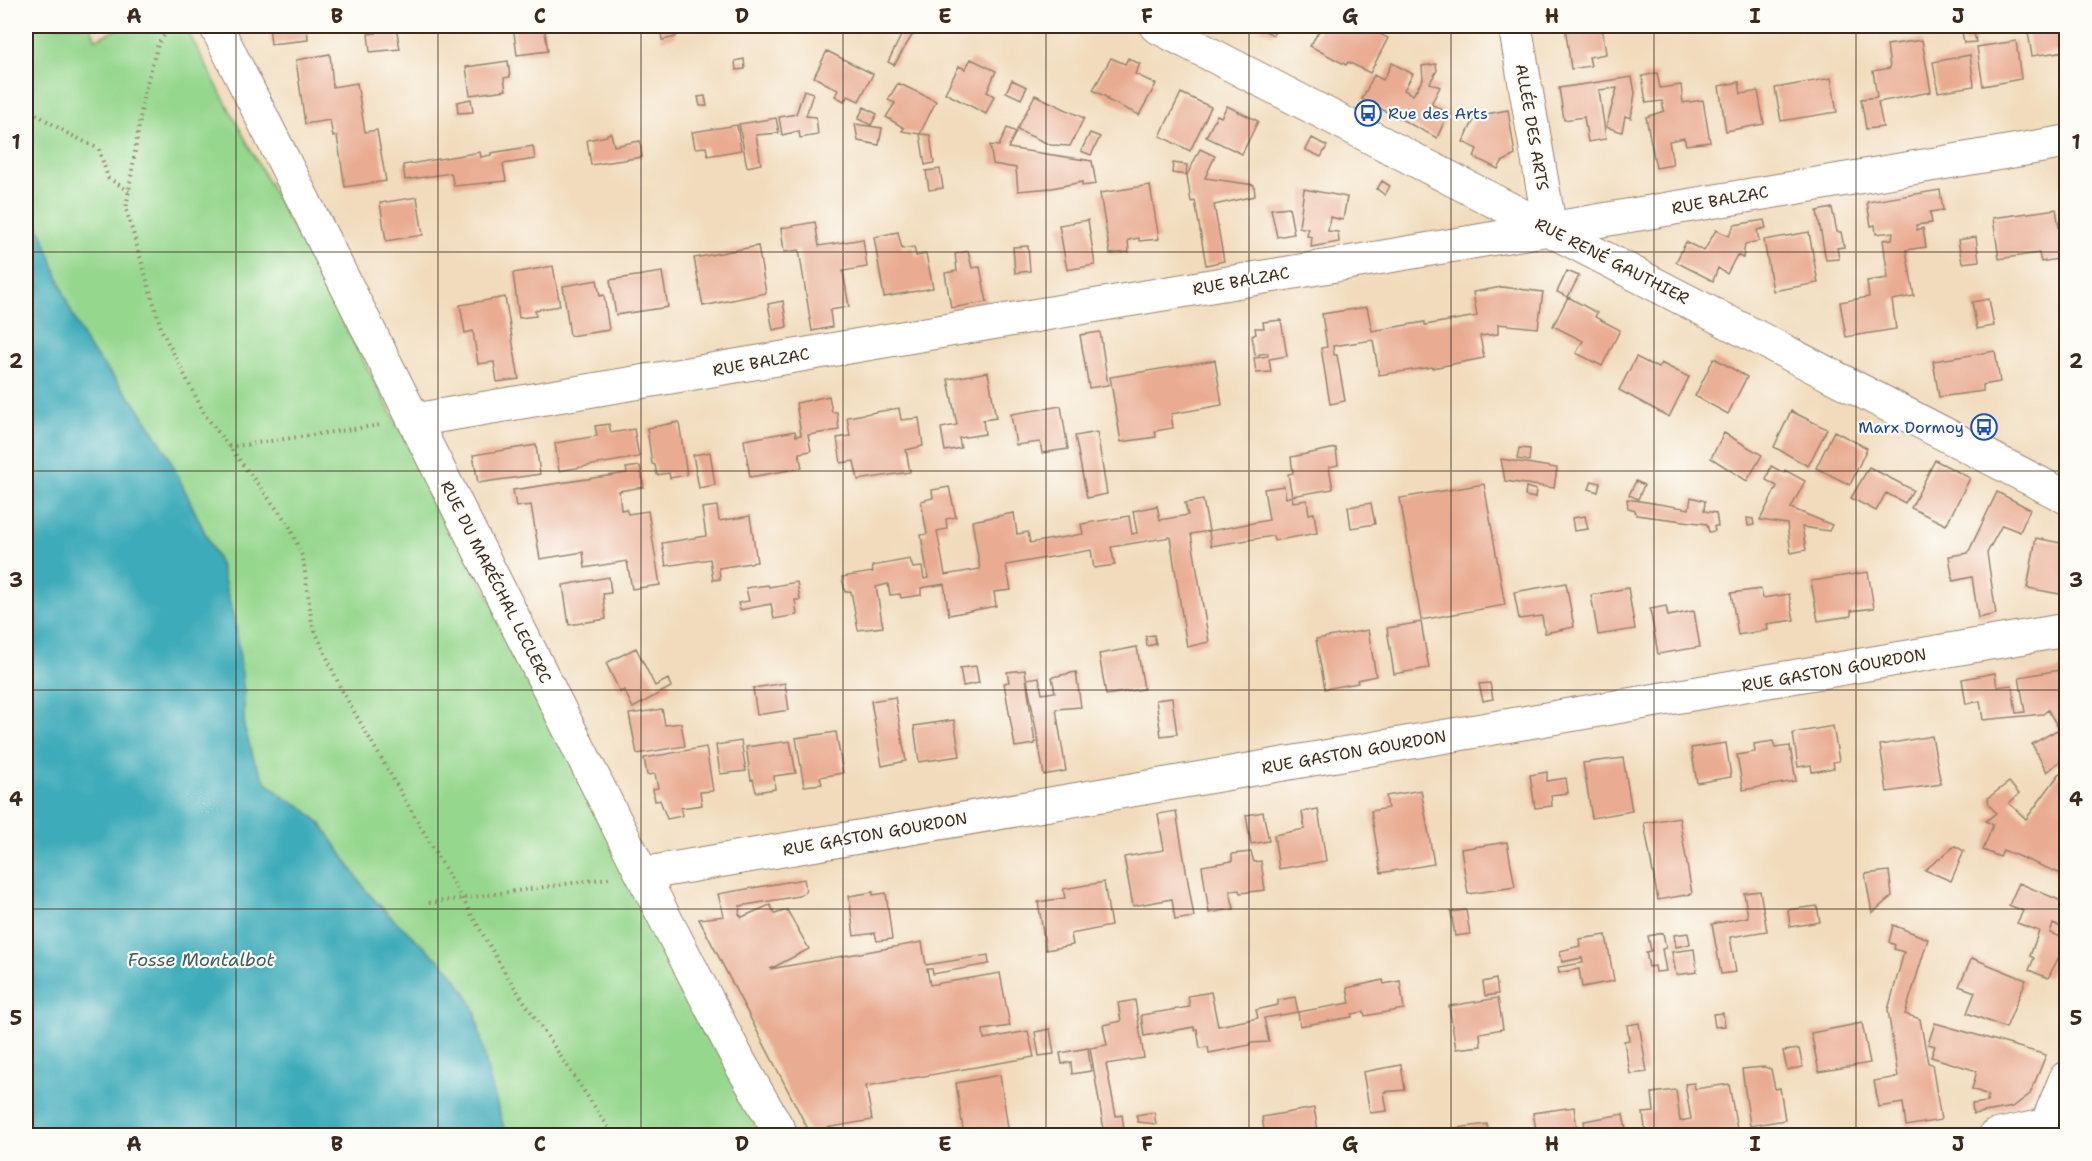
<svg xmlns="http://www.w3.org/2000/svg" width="2092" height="1161" font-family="'Shantell Sans',sans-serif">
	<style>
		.green { fill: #96d78e; stroke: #688056; stroke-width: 1.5 }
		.water { fill: #3cabb9; stroke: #3c6a6c; stroke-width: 1.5 }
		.building { fill: #e9ab91 }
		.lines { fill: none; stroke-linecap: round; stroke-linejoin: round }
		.minor-casing { stroke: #96826d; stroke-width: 35 }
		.path { stroke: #96826d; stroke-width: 4; stroke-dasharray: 1.5 4.5; stroke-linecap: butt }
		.minor { stroke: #fff; stroke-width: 33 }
		.grid { fill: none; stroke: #3b2a1e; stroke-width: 1.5; stroke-opacity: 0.55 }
		.labels { text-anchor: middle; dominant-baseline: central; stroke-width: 4.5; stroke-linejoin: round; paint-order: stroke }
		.transit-label { font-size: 16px; fill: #164399; stroke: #fdfcf7; text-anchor: start }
		.street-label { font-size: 16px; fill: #3b2a1e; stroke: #fdfcf7 }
		.water-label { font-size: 18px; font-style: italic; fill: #3b5e5c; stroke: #fdfcf7 }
		.neatline { fill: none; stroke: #3b2a1e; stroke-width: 2 }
		.grid-label { font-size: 20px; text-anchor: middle; font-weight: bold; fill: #3b2a1e }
	</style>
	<rect width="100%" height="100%" fill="#fdfcf7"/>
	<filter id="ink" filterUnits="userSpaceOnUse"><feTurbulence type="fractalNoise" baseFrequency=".0167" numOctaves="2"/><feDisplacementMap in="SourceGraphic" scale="12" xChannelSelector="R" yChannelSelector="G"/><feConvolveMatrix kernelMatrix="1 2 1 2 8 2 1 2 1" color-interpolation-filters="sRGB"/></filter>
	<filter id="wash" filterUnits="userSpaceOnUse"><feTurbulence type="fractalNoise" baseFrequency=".008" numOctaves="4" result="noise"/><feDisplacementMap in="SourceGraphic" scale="24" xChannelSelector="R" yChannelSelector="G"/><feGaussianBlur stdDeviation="1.35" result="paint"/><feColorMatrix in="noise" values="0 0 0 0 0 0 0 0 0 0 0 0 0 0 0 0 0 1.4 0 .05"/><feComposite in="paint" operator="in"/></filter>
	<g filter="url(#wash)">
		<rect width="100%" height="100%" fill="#f1dbbc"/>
		<!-- green -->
		<path class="green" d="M26,26H90L96,39L125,26H185L776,1135H506L489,1077L475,1011L450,970L392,918L367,892L322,825L301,806L285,798L265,781L254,760L244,727V692L236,627L220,564L166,451L137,406L86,344L68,305L43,235L26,204Z"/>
		<!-- water -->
		<path class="water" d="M26,204L43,235L68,304L86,344L137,406L166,451L220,565L236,627L244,692V727L254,760L265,781L285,798L301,806L322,825L367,892L392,918L450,970L468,996L475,1011L489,1077L506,1135H26Z"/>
		<g id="blocks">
			<!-- building -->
			<path class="building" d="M269,26H307L308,40L271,44Z
				M374,26H396L400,49L370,52L368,34L376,33Z
				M513,26H544L548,51L517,55Z
				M660,26H674L676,37L662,40Z
				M906,26H918L894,65L888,62Z
				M1255,26H1278L1273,35Z
				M1322,26H1363L1388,38L1370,73L1348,62L1346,65L1310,46Z
				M1565,26H1602L1606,54L1589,57L1591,66L1571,69Z
				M1961,26H1973L1976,42L1964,43Z
				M2027,26H2066V51L2032,56Z
				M1922,40L1931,92L1878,102L1883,127L1866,129L1861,99L1877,97L1873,71L1890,68L1887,45Z
				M2016,41L2021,79L1983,86L1977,47Z
				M827,51L873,74L859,101L848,96L844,101L835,96L838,90L814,77Z
				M330,54L333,87L357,83L365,132L377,130L386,181L345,187L337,136L333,137L330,120L305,124L296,60Z
				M1970,55L1974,86L1938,92L1933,62Z
				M1111,58L1125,64L1128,58L1140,64L1135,74L1156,84L1139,115L1107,100L1108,98L1093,90Z
				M744,59L745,69L736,70L735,61Z
				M971,59L996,71L987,92L994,96L986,114L945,93L959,66L965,69Z
				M508,61L510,77L504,78L506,90L470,95L466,67Z
				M1392,63L1413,74L1404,90L1413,95L1423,79L1422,66L1436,64L1437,70L1430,83L1440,87L1431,104L1448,113L1437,138L1362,99L1374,75L1383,80Z
				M1657,73L1660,88L1681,85L1683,103L1703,100L1710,142L1686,145L1684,138L1669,141L1673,165L1656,168L1646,117L1664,111L1662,101L1646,103L1642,76Z
				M1632,77L1635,93L1631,118L1625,116L1622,132L1606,127L1617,88L1599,90L1606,139L1588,142L1584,117L1564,120L1559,88Z
				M1831,78L1837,112L1781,121L1775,88Z
				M1012,80L1027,87L1021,99L1006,92Z
				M1739,82L1741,94L1758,91L1764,124L1726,131L1719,86Z
				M898,83L936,101L920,134L902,131L904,128L886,117L895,103L888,100Z
				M804,90L813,93L806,116L816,117L818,135L800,138L799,131L782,135L779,117L796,114Z
				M1181,93L1211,107L1190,151L1160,136Z
				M1035,95L1084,118L1070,146L1051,145L1017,130Z
				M705,96L707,106H700L698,97Z
				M471,99L473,112L458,113L457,102Z
				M1227,106L1258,121L1242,154L1206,137L1217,115L1221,117Z
				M864,107L877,114L871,125L858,119Z
				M1508,110L1515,155L1502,162L1498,169L1474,157L1477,149L1463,142L1476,116Z
				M776,118L779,133L756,135L761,164L747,167L739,124Z
				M855,124L882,128L879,145L858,141Z
				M737,125L741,150L708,156L706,147L695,148L692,132Z
				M1007,128L1016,132L1008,148L1092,161L1096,184L1082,186V182L1052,188L1018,191L1016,168L993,164L990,145L999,146Z
				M611,133L614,146L640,141L642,157L591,165L587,140L607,136V134Z
				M1090,133L1100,137L1091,155L1081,151Z
				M920,134L930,135L934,163L925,165Z
				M1312,138L1327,146L1321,157L1306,150Z
				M533,146L535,159L503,164L506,181L454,186L451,173L405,180L403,165L480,152L481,157L491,155V153Z
				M1200,149L1215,156L1205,178L1254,185L1255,196L1214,205L1224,261L1206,265L1195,201L1191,202L1187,175Z
				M1173,163L1187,165L1186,175L1172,173Z
				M940,169L943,188L929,190L926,171Z
				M1382,181L1390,186L1385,195L1377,189Z
				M1150,185L1159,239L1139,241V238L1128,240L1129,252L1110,254L1100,193Z
				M1304,189L1347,197L1343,220L1330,217L1328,231L1338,232L1339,242L1311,247L1312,237L1307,236L1308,229L1299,227Z
				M1940,190L1943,210L1930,212L1932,223L1916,225L1917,230L1923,228L1926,247L1906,250L1914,296L1892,300L1896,329L1846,337L1840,302L1869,297L1867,281L1888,278L1883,240L1892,239L1893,232L1876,234L1875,225L1871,226L1867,202Z
				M417,197L423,235L386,241L380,203Z
				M1289,207L1294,234L1277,237L1271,209Z
				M1832,208L1837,232H1841L1844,247L1837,248L1839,259L1826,260L1817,211Z
				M2056,209L2064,258L2041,262L2039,253L1999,259L1993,218Z
				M1088,220L1095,265L1067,270L1059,225Z
				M1764,220L1766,228L1757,230L1759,241L1745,244L1743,258L1737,255L1727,274L1718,268L1713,281L1676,262L1686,242L1704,251L1716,230L1729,236L1734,225Z
				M815,222L819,246L863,239L867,267L843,271L849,307L830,310L832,327L812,331L799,250L784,252L781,228Z
				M898,232L902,249L914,247L916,256L926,254L933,288L884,297L874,237Z
				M1809,232L1818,283L1773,291L1764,240Z
				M1976,237L1979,261L1962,263L1958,240Z
				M758,246L766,293L703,306L694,258Z
				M1028,246L1030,271L1015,273L1013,247Z
				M968,251L972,268L980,267L987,302L951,308L945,273L957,271L955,254Z
				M553,266L560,306L535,310L536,316L519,318L513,273Z
				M1567,271L1579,276L1568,297L1597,313L1595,317L1620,330L1602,366L1576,353L1583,341L1553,326L1568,297L1557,292Z
				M662,272L668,307L616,315L610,280Z
				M597,280L600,296L604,295L609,330L570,336L563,286Z
				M1502,287L1543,292L1538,328L1498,324V334L1480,336L1484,358L1432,368V367L1379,375L1373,340L1333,346L1334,355H1337L1345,401L1330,404L1321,348L1327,347L1322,314L1367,307L1372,331L1425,322V325L1477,316L1473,292Z
				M505,297L519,379L497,382L494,362L478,364L473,331L465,333L460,305Z
				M1989,299L1994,326L1977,329L1972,302Z
				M783,301L787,327L773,330L768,304Z
				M1281,320L1287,356L1269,359L1271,372L1256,373L1254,358L1268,356V353L1255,355L1252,336L1256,334L1255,328H1264L1263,322Z
				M1100,332L1108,385L1089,388L1080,335Z
				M1995,351L2000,382L1983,385V391L1939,397L1933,361Z
				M1636,357L1658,368L1661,363L1689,377L1669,417L1619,390Z
				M1714,358L1747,377L1728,414L1695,396Z
				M1215,360L1222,405L1171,414L1173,428L1155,431L1156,437L1121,442L1110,377Z
				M988,372L996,418L983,420L985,434L959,438L961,448L945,451L941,428L957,425L948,379Z
				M829,396L832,412H837L839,430L808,435L811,451L799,453L802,468L750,477L744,440L795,431L796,436L801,435L796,403Z
				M1061,406L1068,449L1042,453L1040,442L1016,445L1011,414Z
				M899,408L901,420L919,418L923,446L906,450L910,472L858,480L854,461L841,463L837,438L850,436L847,417Z
				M1791,411L1827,429L1808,466L1774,447Z
				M679,422L687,475L670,478L669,473L657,475L655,465L652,464L647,428Z
				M609,424L611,433L634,429L639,457L559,471L555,443L597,436L595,426Z
				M1834,431L1867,448L1850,485L1816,468Z
				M1097,432L1107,494L1087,498L1075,436Z
				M1724,433L1762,455L1747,481L1711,458Z
				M536,445L540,474L478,483L473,455Z
				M1336,448L1338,465L1329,467L1333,489L1292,496L1288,474L1293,473L1291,457Z
				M1519,448L1530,449L1529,461L1517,459Z
				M710,452L715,485L699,488L693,455Z
				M1501,459L1557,468L1554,488L1505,481Z
				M1935,460L1970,478L1946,525L1911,508Z
				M640,466L644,487L619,491L621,510L626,509L628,514L648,511L660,585L632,589L627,561L585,568L583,552L540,559L531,505L516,507L513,490L627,473L626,468Z
				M1771,466L1784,473L1785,470L1805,481L1791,508L1832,525L1829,531L1802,527L1806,550L1791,553L1787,524L1760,520L1777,486L1766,480Z
				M1869,467L1913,490L1905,503L1886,493L1876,511L1851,498Z
				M1592,481L1600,483L1598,492L1589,489Z
				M1636,481L1644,485L1638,499L1629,495Z
				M1484,484L1505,605L1421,620L1400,498Z
				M1284,486L1286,498L1292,496L1293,502L1307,500L1309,514L1314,513L1317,533L1274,541L1273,536L1211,546L1209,531L1269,520L1264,489Z
				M949,487L956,517L946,519L947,529L937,531L945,575L980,569L972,521L1014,513L1017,534L1028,532L1030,543L1083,534L1081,524L1129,516L1132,534L1137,533L1133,511L1157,506L1160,520L1188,515L1185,503L1203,500L1209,531L1191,534L1209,642L1187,647L1170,537L1111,547L1115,565L1094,568L1091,550L1006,565L1011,590L994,592L996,606L949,615L944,584L921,588V595L901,598L900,594L890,595L888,584L876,587L883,627L858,630L851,591L845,592L842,577L873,572L872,566L910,559L913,568L922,567L924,579L928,578L921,535L927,534L921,501L933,498L932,490Z
				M1526,487L1536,490L1535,498L1525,496Z
				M1997,492L2030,509L2020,532L2002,525L1987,553L1996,614L1978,618L1972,577L1953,581L1949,556L1968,553Z
				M1691,497L1705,501L1704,511L1716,513L1718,526H1714L1715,531L1709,532L1707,524L1636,515L1635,510L1628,508L1627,499L1689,509Z
				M1371,503L1375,524L1351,528L1348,507Z
				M717,506L719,521L750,516L757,562L719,568L720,579L713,580L710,559L666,566L662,543L706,536L702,508Z
				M1585,516L1588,529L1574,531L1572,518Z
				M1747,518L1753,519L1754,525L1748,526Z
				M2036,538L2066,544L2065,595L2027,588Z
				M1868,572L1874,608L1851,611V616L1818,621L1811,581Z
				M609,577L611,593L603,594L606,619L569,625L563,585Z
				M797,582L800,600H795L797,615L774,619L771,604L740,610L738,603L749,601L746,588L768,585L769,587Z
				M1566,583L1574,627L1545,633L1542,616L1519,619L1514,592Z
				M1628,588L1635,629L1598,635L1591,595Z
				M1761,589L1763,598L1789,594L1794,620L1767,624L1768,630L1738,635L1731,593Z
				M1666,606L1668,616L1694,611L1700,647L1658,654L1650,609Z
				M1421,622L1429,668L1394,674L1387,628Z
				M1368,630L1376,676L1357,680L1358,683L1325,689L1316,639Z
				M1154,635L1156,644L1147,646L1146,636Z
				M1137,647L1144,689L1106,695L1099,654Z
				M636,648L655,686L668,679L671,687L633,708L624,690L620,692L606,663Z
				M976,666L979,683L963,686L960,668Z
				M2066,669V756L2047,772L2032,744L2059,729L2048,710L2043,714L1983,720L1980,701L1966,704L1962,679L1995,673L1997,687L2012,685L2016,713L2025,712L2019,677Z
				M1025,670L1035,744L1015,747L1004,683L1009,682L1007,672Z
				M1076,672L1081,707L1056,709L1066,771L1044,775L1027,679L1039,677L1042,694L1055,692L1052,677Z
				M785,683L789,710L757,715L753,688Z
				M1490,683L1493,699L1483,701L1479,684Z
				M895,697L906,761L882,766L871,701Z
				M1172,698L1177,734L1161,736L1156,700Z
				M662,709L665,725L681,723L685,746L637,754L629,714Z
				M954,720L960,756L919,762L914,726Z
				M1833,726L1839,761L1833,762L1834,768L1812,772L1811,765L1798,767L1793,733Z
				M836,732L843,773L820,777L822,784L804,786L796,738Z
				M1932,736L1941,784L1887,792L1880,745Z
				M741,741L746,771L720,774L716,745Z
				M790,741L796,773L774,776L775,789L756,792L753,779L751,780L746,747Z
				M1773,741L1775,748L1790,746L1796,781L1743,790L1737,755L1755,752L1754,744Z
				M1726,743L1731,777L1697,783L1691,748Z
				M706,747L713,791L700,792L702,805L681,808L682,816L667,819L660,800L655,801L653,789L658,788L655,774L647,775L644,758Z
				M1623,758L1632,811L1592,818L1583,763Z
				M1547,772V781L1566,778L1568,793L1551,795L1552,806L1535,808L1530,775Z
				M2060,773L2066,779V876L2003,850L2000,857L1983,850L1993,825L1986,821L1996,813L1989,805L1988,798L2009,782L2019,794L2009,803L2026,819Z
				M1421,790L1434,864L1381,873L1371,811L1388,808L1386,796Z
				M1318,809L1326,861L1279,869L1274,835L1305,829L1302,812Z
				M1176,811L1194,917L1175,920L1172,899L1133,906L1124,857L1164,850L1158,814Z
				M1263,812L1269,841L1251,844L1246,815Z
				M1679,817L1692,894L1658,900L1644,823Z
				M1507,842L1515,887L1468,894L1461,849Z
				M1955,846L1964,851L1951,881L1925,870Z
				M1251,852L1254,862L1261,861L1265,890L1240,893L1239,890L1230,891L1234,909L1209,913L1202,866L1232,861V854Z
				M1889,871L1892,896L1872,913L1865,874Z
				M804,879L806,891L799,896L740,906L739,914L742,917L770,905L775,914L787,910L809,949L770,969L922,942L926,965L988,955L989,964L933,974L932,969H927L930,985L1000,973L1010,1026L983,1030L984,1039L1028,1031L1034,1057L866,1086L872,1120L809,1131L699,919L724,916L718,894Z
				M1104,882L1111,926L1071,934L1073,945L1046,950L1038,902L1065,898L1063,889Z
				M2019,883L2066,903V929L2053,924L2050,933L2064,938L2059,953H2061L2048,978L2029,970L2034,958L2030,956L2039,931L2017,923L2023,911L2009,905Z
				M1760,891L1767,931L1730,937L1736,972L1721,974L1712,924L1748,917L1744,893Z
				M873,892V895L886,893L892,939L877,941L875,933L854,936L849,896Z
				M1817,906L1820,922L1790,927L1788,910Z
				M1466,910L1470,934L1455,936L1451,912Z
				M1893,925L1928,939L1905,1014L1920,1019L1928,1063L1932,1064L1941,1120L1906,1126L1903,1103L1879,1107L1874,1081L1898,1077L1888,1010L1904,952L1894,949L1895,945L1889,942Z
				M1663,933L1666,948L1662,949L1666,971L1656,972L1655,966L1649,967L1646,952L1651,951L1648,936Z
				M1688,933L1690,944L1676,947L1674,935Z
				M1606,935L1614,981L1582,987L1579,969L1559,973L1558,967L1583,963L1582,958L1562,962L1560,951L1580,946L1579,939Z
				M1694,949L1697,972L1676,975L1672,952Z
				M1972,958L2026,980L2006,1028L1967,1013L1975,992L1959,986Z
				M1496,979L1498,994L1485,996L1483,982Z
				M1383,980L1384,984L1400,981L1404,1009L1365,1016L1364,1012L1352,1014V1017L1300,1026L1298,1012L1350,1003L1347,988Z
				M1211,992L1218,1026L1258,1018L1256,1010L1278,1005V1000L1295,997L1298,1012L1264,1018L1269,1042L1250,1043V1045L1209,1053L1208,1047L1200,1048L1197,1029L1194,1030V1027L1144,1036L1141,1015L1190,1007L1188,996Z
				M1498,998L1503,1029L1480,1033L1481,1046L1456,1049L1449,1006Z
				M1135,1000L1144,1058L1106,1064L1116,1116L1122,1115L1125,1136H1105L1090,1048L1107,1045L1103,1025L1121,1021L1118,1003Z
				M1723,1013L1725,1026L1715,1027L1713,1014Z
				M1639,1023L1647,1072L1630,1074L1624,1041L1629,1040L1627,1025Z
				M1862,1023L1870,1063L1819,1072L1811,1033Z
				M1935,1023L2046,1055L2030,1094L2013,1107L1973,1114L1972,1104L1987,1102L1988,1095L1972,1089L1977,1071L1931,1057L1935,1046L1928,1044Z
				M1050,1029L1054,1054L1039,1056L1035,1032Z
				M1088,1048L1091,1071L1072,1074L1071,1062L1062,1064L1060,1053Z
				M1799,1049L1803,1067L1787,1070L1783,1051Z
				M1401,1065L1405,1090L1384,1092L1387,1111L1370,1113L1363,1072Z
				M1764,1067L1771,1069L1775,1089L1780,1088L1785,1120L1750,1126L1742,1069Z
				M1000,1075L1009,1134L964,1136L956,1083Z
				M1694,1083L1695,1089L1729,1084L1737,1129L1708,1133V1136H1646L1643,1113L1654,1112L1652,1093L1676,1090L1680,1121L1691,1119L1685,1084Z
				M1574,1107L1578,1136H1537L1533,1113Z
				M1314,1108L1319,1136H1265L1262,1117Z
				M1154,1112L1156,1124L1138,1122L1136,1115Z
				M1623,1114L1627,1136H1586L1584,1121Z
				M1487,1124L1489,1136H1436L1435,1131Z"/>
		</g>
	</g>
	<g filter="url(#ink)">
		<use href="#blocks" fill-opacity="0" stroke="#96826d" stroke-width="1.5"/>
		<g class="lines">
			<!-- minor casing -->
			<g class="minor-casing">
				<path id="minor" d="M216,26L642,874L740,1063L782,1136
					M1156,26L2066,497
					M1515,26L1550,229
					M415,420L2066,142
					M642,874L2066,630
					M1995,1136L2066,1121
					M2042,1136L2066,1078"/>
			</g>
			<!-- path -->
			<path class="path" d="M171,26L158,44L144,94L126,209L162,331L205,415L289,525L303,558L312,624L341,689L507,976L614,1136
				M26,108L67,133L99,149L108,178L129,191
				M229,447L381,425
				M429,903L609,878"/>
			<!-- minor -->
			<use href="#minor" class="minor"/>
		</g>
	</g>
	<!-- grid -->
	<path class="grid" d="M236,26V1136M438,26V1136M641,26V1136M843,26V1136M1046,26V1136M1249,26V1136M1451,26V1136M1654,26V1136M1856,26V1136M26,252H2066M26,471H2066M26,690H2066M26,909H2066"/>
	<!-- icons -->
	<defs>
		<g id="bus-ring" transform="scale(1.35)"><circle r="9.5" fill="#fdfcf7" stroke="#1a4fb4" stroke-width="1.5"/><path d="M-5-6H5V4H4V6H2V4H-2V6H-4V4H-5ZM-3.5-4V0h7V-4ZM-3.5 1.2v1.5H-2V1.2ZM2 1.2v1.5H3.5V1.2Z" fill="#1a4fb4"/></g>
	</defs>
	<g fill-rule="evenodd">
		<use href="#bus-ring" x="1368" y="113"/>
		<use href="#bus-ring" x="1984" y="427"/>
	</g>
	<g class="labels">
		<!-- transit labels -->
		<g class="transit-label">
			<text x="1388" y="113">Rue des Arts</text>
			<text x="1964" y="427" text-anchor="end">Marx Dormoy</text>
		</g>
		<!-- street labels -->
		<g class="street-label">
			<text transform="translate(1532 127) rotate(80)">ALLÉE DES ARTS</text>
			<text transform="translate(1720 200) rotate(-10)">RUE BALZAC</text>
			<text transform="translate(1612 261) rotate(27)">RUE RENÉ GAUTHIER</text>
			<text transform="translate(1241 281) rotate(-10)">RUE BALZAC</text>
			<text transform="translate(761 362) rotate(-10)">RUE BALZAC</text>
			<text transform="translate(496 582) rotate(63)">RUE DU MARÉCHAL LECLERC</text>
			<text transform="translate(1834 670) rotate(-10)">RUE GASTON GOURDON</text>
			<text transform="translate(1354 752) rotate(-10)">RUE GASTON GOURDON</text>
			<text transform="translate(875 834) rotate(-10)">RUE GASTON GOURDON</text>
		</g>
		<!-- water labels -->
		<g class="water-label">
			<text x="201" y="960">Fosse Montalbot</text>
		</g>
	</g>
	<!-- margin -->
	<rect width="2092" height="1161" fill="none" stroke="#fdfcf7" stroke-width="66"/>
	<rect x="33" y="33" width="2026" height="1095" class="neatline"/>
	<g class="grid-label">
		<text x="134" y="23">A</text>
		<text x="337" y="23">B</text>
		<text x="540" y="23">C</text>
		<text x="742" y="23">D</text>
		<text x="945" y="23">E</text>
		<text x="1147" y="23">F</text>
		<text x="1350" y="23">G</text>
		<text x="1552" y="23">H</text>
		<text x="1755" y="23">I</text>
		<text x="1958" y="23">J</text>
		<text x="16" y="149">1</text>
		<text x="2076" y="149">1</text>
		<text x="16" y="368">2</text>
		<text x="2076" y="368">2</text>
		<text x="16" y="587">3</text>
		<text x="2076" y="587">3</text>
		<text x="16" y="806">4</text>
		<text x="2076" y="806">4</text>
		<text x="16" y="1025">5</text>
		<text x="2076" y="1025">5</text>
		<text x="134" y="1151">A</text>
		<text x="337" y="1151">B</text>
		<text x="540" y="1151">C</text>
		<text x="742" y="1151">D</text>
		<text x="945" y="1151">E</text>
		<text x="1147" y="1151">F</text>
		<text x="1350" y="1151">G</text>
		<text x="1552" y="1151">H</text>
		<text x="1755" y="1151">I</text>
		<text x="1958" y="1151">J</text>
	</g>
</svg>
